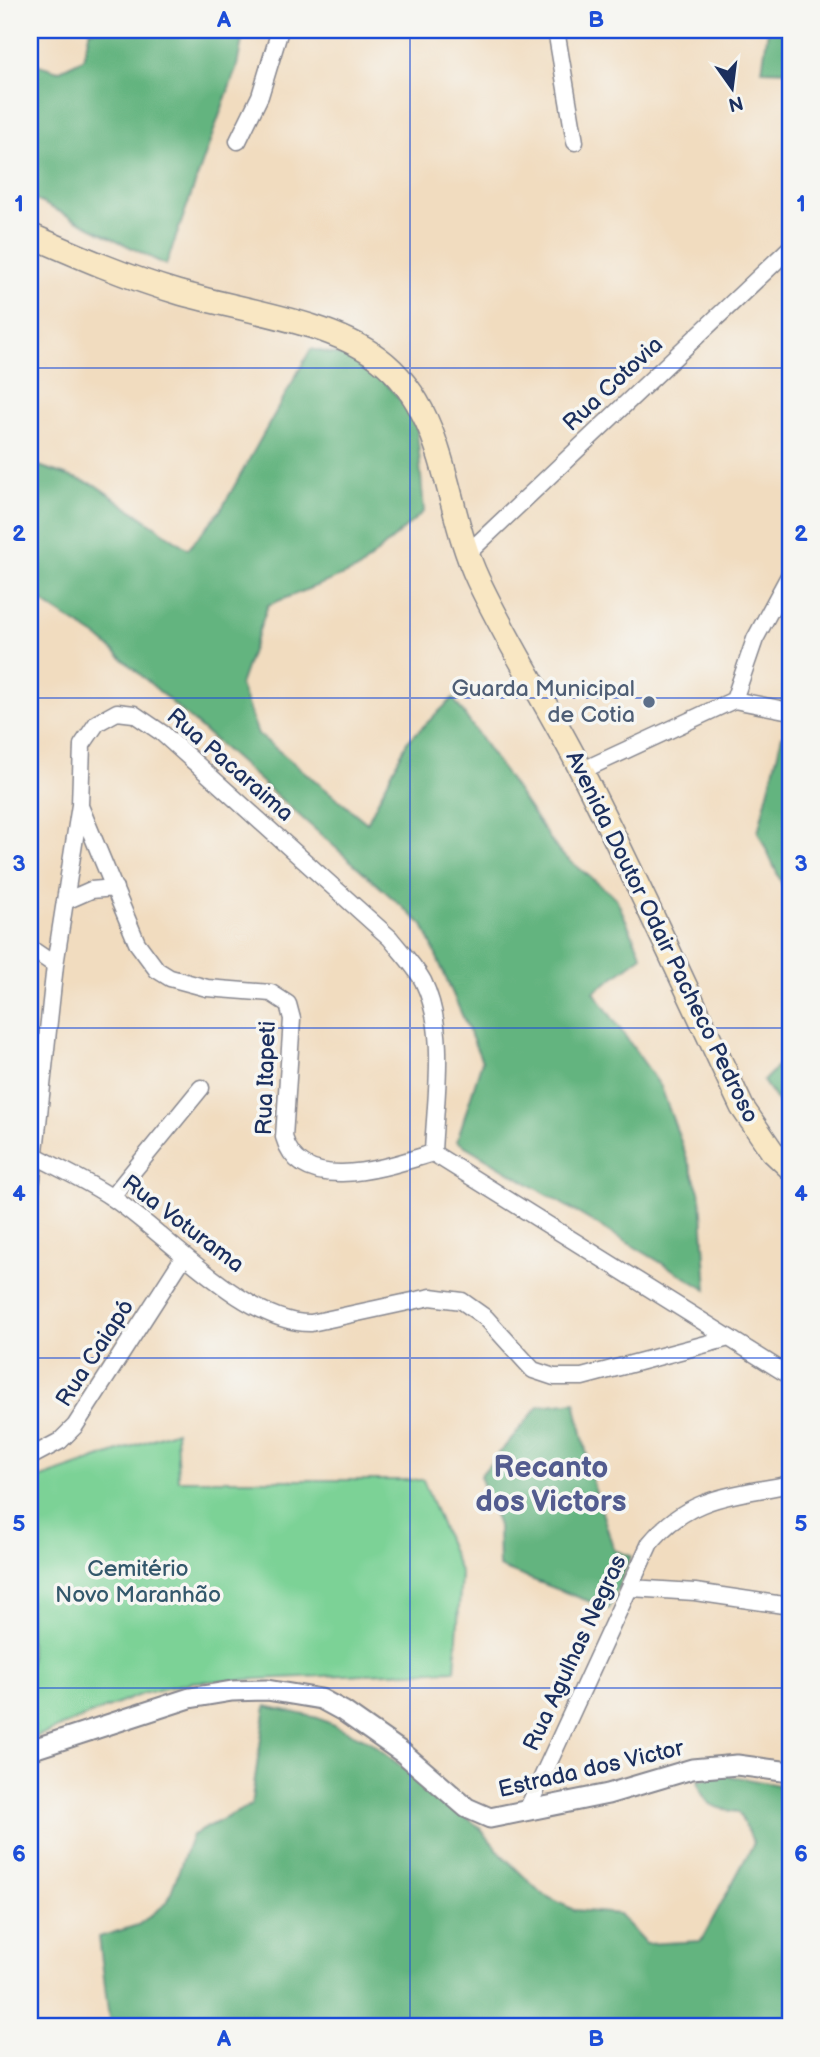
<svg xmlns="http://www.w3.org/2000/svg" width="820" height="2057" font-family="'Balsamiq Sans',sans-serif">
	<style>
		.green { fill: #7bd296; stroke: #4b807a; stroke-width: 2 }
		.forest { fill: #64b47f; stroke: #40726e; stroke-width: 2 }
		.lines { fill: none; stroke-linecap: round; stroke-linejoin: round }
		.minor-casing { stroke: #86868e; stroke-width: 19 }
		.tertiary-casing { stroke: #86868e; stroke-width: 23 }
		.secondary-casing { stroke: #86868e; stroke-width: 26 }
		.minor { stroke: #fff; stroke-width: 16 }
		.tertiary { stroke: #fff; stroke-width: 19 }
		.secondary { stroke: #f9e7c3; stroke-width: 23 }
		.grid { fill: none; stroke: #1d4ed8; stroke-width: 2; stroke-opacity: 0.55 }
		.service-dot { fill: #5c6f8a; stroke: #f6f6f2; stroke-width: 2.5 }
		.labels { text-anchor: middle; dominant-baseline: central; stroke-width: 7; stroke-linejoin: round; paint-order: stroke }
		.street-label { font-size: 23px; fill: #1b2f5e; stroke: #f6f6f2 }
		.service-label { font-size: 23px; fill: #4e5e75; stroke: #f6f6f2; text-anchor: end }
		.park-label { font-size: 23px; fill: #33586c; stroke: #f6f6f2 }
		.district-label { font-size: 30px; font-weight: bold; fill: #535c8f; stroke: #f6f6f2 }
		.neatline { fill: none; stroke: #1d4ed8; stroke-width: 2.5 }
		.grid-label { font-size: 23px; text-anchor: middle; font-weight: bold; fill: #1d4ed8 }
	</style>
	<rect width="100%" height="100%" fill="#f6f6f2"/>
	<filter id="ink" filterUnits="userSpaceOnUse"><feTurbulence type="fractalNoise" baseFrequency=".0143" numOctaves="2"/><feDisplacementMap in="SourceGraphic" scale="14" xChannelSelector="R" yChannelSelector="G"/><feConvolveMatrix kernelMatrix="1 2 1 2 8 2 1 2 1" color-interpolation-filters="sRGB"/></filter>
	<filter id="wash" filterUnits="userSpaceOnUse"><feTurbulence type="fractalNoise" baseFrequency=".00686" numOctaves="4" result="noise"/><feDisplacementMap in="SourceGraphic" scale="28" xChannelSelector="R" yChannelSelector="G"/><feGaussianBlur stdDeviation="1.57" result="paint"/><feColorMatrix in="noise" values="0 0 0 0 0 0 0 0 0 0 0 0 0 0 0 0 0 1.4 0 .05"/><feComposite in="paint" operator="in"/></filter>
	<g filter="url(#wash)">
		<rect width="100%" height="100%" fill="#f1dcbf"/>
		<!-- green -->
		<path class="green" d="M176,1431L178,1480H423L461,1574L455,1670L192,1682L142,1694L30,1739V1482Z"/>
		<!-- forest -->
		<path class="forest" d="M90,30H244L237,66L166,265L30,197V62L58,71L83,59Z
			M768,30H790V71L762,70Z
			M311,349L366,361L416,418L424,511L359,569L268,605L240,685L258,734L367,823L407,742L453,698L559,852L616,898L642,956L594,992L661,1087L701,1197L707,1290L457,1141L482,1061L423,925L99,638L30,594V463L95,485L188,549L221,510Z
			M782,736L790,737V901L758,832Z
			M790,1054V1120L763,1081Z
			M575,1402L594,1487L614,1550L631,1556L609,1609L499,1567L498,1526L480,1476L539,1406Z
			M266,1706L318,1718L369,1741L479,1827L502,1855L542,1894L574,1910L619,1914L646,1944L701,1941L754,1843L738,1812C714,1808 703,1806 698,1780L725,1775L790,1787V2027H110L99,1937L138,1925L167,1903L192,1835L251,1805Z"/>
	</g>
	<g filter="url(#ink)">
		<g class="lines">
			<!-- minor casing -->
			<g class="minor-casing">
				<path id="minor" d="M556,30L575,142
					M238,141L260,96L280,30
					M467,554L790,248
					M734,700L755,639L790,574
					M581,771L734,700L790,711
					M80,806L137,943L157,970L170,978L207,988L271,993L288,1004L292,1019L284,1137C301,1198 389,1166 433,1153
					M66,901L91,890L115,888
					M30,948L55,965
					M433,1153L790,1376
					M36,1156C60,1169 87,1181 111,1197C164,1231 244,1324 311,1323L431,1297L462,1301L486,1318L533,1370L554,1377H582L729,1338
					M112,1197L201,1088
					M30,1198L55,965L80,805L82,745L97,723L117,712L134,714L162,733L390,938C401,952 415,966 423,981C448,1032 435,1098 433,1153
					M30,1457L60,1441L75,1426L183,1258
					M631,1588L695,1592L790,1606
					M527,1810L650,1543C690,1495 733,1496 790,1484"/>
			</g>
			<!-- tertiary casing -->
			<g class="tertiary-casing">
				<path id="tertiary" d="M30,1750L190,1698L232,1691L267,1690L321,1699L343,1711L403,1753L467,1808L490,1818L608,1794L692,1769L737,1765L790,1772"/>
			</g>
			<!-- secondary casing -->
			<g class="secondary-casing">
				<path id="secondary" d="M30,235C78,256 126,277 177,292C237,310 327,320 378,358C448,410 443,506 478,580C509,646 549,707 582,772C638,882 689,995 742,1107L772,1151L790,1168"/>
			</g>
			<!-- minor -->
			<use href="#minor" class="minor"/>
			<!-- tertiary -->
			<use href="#tertiary" class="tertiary"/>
			<!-- secondary -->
			<use href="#secondary" class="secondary"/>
		</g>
	</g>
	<!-- grid -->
	<path class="grid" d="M410,30V2027M30,368H790M30,698H790M30,1028H790M30,1358H790M30,1688H790"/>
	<!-- markers -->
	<circle class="service-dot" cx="649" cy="702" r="7"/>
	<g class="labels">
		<!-- street labels -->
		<g class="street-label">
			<text transform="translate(613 384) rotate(-43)">Rua Cotovia</text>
			<text transform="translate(230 765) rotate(41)">Rua Pacaraima</text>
			<text transform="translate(662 937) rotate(64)">Avenida Doutor Odair Pacheco Pedroso</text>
			<text transform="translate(266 1078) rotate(-88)">Rua Itapeti</text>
			<text transform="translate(183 1224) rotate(37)">Rua Voturama</text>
			<text transform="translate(95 1353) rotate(-57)">Rua Caiapó</text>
			<text transform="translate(575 1653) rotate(-65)">Rua Agulhas Negras</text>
			<text transform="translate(591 1769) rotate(-13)">Estrada dos Victor</text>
		</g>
		<!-- service labels -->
		<g class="service-label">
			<text x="635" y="689">Guarda Municipal<tspan x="635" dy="26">de Cotia</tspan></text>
		</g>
		<!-- park labels -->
		<g class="park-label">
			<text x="138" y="1569">Cemitério<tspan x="138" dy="26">Novo Maranhão</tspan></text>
		</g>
		<!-- district labels -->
		<g class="district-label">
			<text x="551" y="1468">Recanto<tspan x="551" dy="34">dos Victors</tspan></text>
		</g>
	</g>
	<!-- margin -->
	<rect width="820" height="2057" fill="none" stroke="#f6f6f2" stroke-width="77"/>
	<!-- north arrow -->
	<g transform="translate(732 88) rotate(166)" stroke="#f6f6f2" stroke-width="5" paint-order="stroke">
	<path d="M0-5L12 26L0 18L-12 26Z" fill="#1b2f5e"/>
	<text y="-10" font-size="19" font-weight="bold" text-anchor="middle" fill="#1b2f5e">N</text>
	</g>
	<rect x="38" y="38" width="744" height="1980" class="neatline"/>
	<g class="grid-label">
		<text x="224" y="27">A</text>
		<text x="596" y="27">B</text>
		<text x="19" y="211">1</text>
		<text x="801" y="211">1</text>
		<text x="19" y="541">2</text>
		<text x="801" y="541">2</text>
		<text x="19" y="871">3</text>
		<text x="801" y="871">3</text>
		<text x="19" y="1201">4</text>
		<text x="801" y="1201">4</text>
		<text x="19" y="1531">5</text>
		<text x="801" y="1531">5</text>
		<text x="19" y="1861">6</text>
		<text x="801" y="1861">6</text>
		<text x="224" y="2046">A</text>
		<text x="596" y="2046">B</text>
	</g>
</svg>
